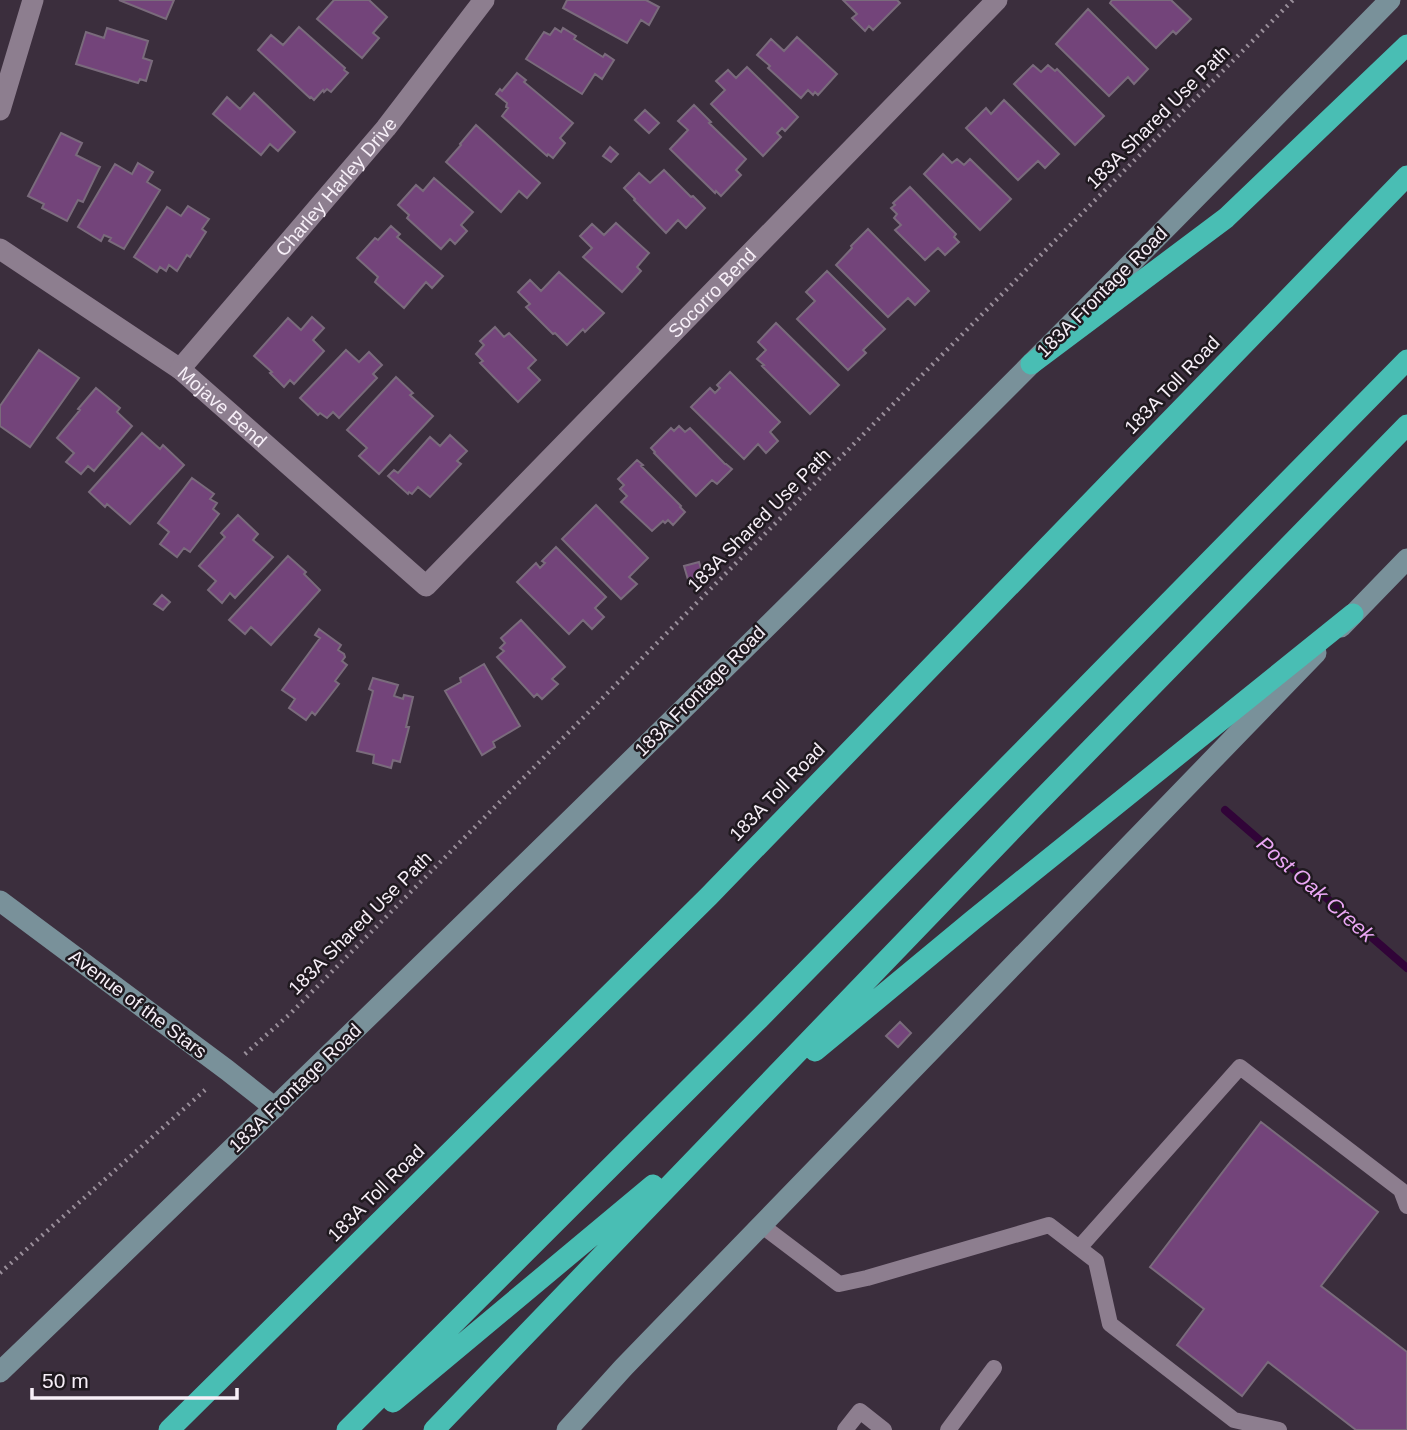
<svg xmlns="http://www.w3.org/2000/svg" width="1407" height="1430" font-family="Helvetica,sans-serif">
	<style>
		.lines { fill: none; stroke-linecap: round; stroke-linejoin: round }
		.stream { stroke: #310438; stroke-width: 8 }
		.building { fill: #73447a; stroke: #7a6b7c; stroke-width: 2 }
		.path { stroke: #9a8f9b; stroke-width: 4.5; stroke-dasharray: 2 5; stroke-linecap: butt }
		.lane { stroke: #8d7e8f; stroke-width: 16 }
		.street { stroke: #8d7e8f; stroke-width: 21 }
		.secondary { stroke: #79919a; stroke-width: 21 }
		.highway { stroke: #49beb4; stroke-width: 21 }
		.labels { text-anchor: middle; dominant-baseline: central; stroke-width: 5; stroke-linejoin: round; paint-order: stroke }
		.street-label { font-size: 19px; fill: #f7eff8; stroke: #1f191f }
		.water-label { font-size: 21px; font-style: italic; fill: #eba7f5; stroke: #1f191f }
	</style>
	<rect width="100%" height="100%" fill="#3b2e3d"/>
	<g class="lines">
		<!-- stream -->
		<path class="stream" d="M1225,810L1407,968"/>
	</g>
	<!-- building -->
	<path class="building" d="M119,0H174L166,19Z
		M334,0H369L387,17L373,33L379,38L362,58L317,19Z
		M567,0H646L659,7L649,25L641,20L627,43L563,8Z
		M843,0H897L900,3L873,30L869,26L865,31L852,18L857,14Z
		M1112,0H1171L1191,19L1176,34L1173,31L1156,48L1110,3Z
		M1088,9L1148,69L1134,84L1128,77L1109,96L1056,44Z
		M299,27L345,68L344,70L348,73L331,92L327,89L324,92L323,90L314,100L311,97L310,98L258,50L271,35L283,45Z
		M107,28L148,41L143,58L152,61L146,81L140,79L138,83L76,64L86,32L104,38Z
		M555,28L561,32L563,28L576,36L574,39L603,57L605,54L614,60L602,79L595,74L582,94L526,59L544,32L550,35Z
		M797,37L837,74L818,95L815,92L813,95L808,90L801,98L768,68L770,66L757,55L771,39L784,51Z
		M1033,65L1041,72L1048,65L1055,71L1057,69L1104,116L1075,145L1014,84Z
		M747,67L798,117L785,131L782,128L777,133L781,137L763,156L711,104L725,90L716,81L728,70L736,78Z
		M517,73L526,80L524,82L573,123L560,138L565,143L553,158L548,154L547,156L502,116L508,108L506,107L507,103L496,94L500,89L502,91Z
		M254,93L295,132L278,151L270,144L261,155L213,114L227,97L240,109Z
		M1004,100L1059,154L1045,168L1038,161L1018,180L966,128L986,108L991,114Z
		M694,105L711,122L709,123L746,159L736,170L741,175L721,196L716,191L715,193L670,149L688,130L678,121Z
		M645,110L659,123L649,133L635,120Z
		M476,125L540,183L527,198L519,191L501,212L446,162L461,145L460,144Z
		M61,133L82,143L76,155L100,167L83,202L78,200L67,221L42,208L44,204L28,196Z
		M610,147L618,154L611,162L603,156Z
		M943,154L952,163L957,159L964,165L970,159L1011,199L980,230L924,174Z
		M138,163L153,172L147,182L160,190L124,249L109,241L111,238L104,235L101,241L78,227L115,164L132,174Z
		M664,170L691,197L693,196L705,208L686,228L678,220L666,233L634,200L635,199L624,188L639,173L650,183Z
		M434,178L473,212L461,225L467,231L455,244L450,239L441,249L407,218L409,215L398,205L416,185L423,191Z
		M910,187L956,234L954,237L959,242L945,255L938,248L925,260L895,230L901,225L894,218L897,214L891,208L895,205L893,203Z
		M188,206L209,219L202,229L206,232L190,257L187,255L177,271L169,265L166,271L160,267L157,272L134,257L167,207L181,216Z
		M616,223L649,253L637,267L641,271L622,292L583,257L592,248L580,236L592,224L604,235Z
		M391,226L400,234L397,237L443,276L432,288L426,282L404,308L375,282L378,277L357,258L375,238L378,240Z
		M868,229L929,291L915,305L908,298L888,317L836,265L852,248L851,246Z
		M827,271L885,329L863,350L866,353L848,370L797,319L815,301L806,292Z
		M559,272L604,313L585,332L583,329L567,345L555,333L553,334L526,307L530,304L518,292L530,280L541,291Z
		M312,317L324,328L313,340L324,351L294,384L290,380L284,387L270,373L272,372L254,356L288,318L301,330Z
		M776,323L839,385L810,414L762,366L764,365L757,359L766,350L758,342Z
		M495,327L504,337L509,333L536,360L528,368L540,380L518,402L480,363L483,361L476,354L484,345L480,341Z
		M39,350L79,378L30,447L0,426V406Z
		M346,350L359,362L369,352L382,365L373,374L377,378L339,418L333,412L327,418L320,413L318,415L300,398Z
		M730,372L780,422L770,432L778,441L766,453L758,444L744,459L691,407L710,388L715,393L720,388L717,385Z
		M396,377L413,393L410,395L433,416L379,474L359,456L367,448L347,430Z
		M96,388L120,408L117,412L132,426L94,471L88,466L81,474L66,462L74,453L57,438L80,410L78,409Z
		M679,426L685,432L690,428L725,464H726L732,469L717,484L712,480L696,496L654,453L655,452L651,448L671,428L674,431Z
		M142,433L160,449L163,445L184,465L130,524L107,504L105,507L89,492Z
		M450,435L467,451L457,461L461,464L430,497L418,487L412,494L409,492L408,494L388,476L394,470L398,473L430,437L440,446Z
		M637,460L643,465L641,466L681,506L680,507L685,512L673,525L668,520L665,523L663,521L652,531L621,502L627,496L620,489L624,485L618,479Z
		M192,478L214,494L210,499L217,503L213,509L219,514L190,552L184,548L177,557L160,544L169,532L158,523Z
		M596,505L648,558L629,577L637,584L621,599L562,539Z
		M238,515L258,534L253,540L273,557L235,598L230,593L222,603L208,590L216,581L199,566L225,537L221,533Z
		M556,547L606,597L595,608L604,617L592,629L583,620L569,634L517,582L536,563L540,568L545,563L542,561Z
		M288,556L306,572L304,574L320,590L271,645L251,627L245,634L229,620Z
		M699,562L704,579L689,583L684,566Z
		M162,595L170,602L163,610L154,604Z
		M521,620L565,667L552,679L558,684L542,699L537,694L534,697L497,657L504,651L500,648L505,643L501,638Z
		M319,629L341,645L338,650L344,654L345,657L342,661L347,665L335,681L339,684L315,715L312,712L306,720L289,708L295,699L282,690L320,638L315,635Z
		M484,664L520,726L493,742L495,747L482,755L445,691L461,682L460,678Z
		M373,678L398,685L394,696L403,699L404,695L413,697L406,727H409L400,762L393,760L391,768L373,763L374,755L357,751L373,691L369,689Z
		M900,1022L911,1033L898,1047L886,1036Z
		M1261,1122L1378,1212L1321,1286L1407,1352V1430H1356L1268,1362L1242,1396L1177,1345L1204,1309L1150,1267Z"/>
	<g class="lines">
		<!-- path -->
		<path class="path" d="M245,1054L291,1013L1293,0
			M0,1273L205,1090"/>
		<!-- lane -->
		<path class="lane" d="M761,1225L839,1284L867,1278L1049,1225L1096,1261L1110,1324L1234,1420L1279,1430
			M1079,1248L1240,1067L1401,1190L1407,1206
			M845,1430L860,1411L884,1430
			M948,1430L994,1368"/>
		<!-- street -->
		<g class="street">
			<path d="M0,110L33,0"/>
			<path id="s1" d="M0,249L180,369L426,586L997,0"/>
			<path id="s2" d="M180,369L386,128L484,0"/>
		</g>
		<!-- secondary -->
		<path class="secondary" d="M1341,627L1407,559
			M0,901L227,1070L275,1108
			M0,1372C347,1039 692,704 1032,363C1152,243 1271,121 1390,0
			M567,1430L623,1368L1316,653"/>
		<!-- highway -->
		<path class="highway" d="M1031,364L1226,218L1407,45
			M815,1051L973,920L1353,614
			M393,1402L653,1185
			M169,1430L709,896L1407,176
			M347,1430L759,1019L1407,360
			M434,1430L1032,809L1407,425"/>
	</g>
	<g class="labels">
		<!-- street labels -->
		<g class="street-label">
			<text transform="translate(1158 117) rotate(-45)">183A Shared Use Path</text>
			<text stroke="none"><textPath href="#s2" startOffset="240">Charley Harley Drive</textPath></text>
			<text transform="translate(1102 292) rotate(-45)">183A Frontage Road</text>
			<text stroke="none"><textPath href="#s1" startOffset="954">Socorro Bend</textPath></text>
			<text transform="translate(1172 385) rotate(-46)">183A Toll Road</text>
			<text stroke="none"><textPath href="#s1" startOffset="273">Mojave Bend</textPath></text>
			<text transform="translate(759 520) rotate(-45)">183A Shared Use Path</text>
			<text transform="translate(700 691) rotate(-45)">183A Frontage Road</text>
			<text transform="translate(777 792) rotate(-46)">183A Toll Road</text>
			<text transform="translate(360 923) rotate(-45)">183A Shared Use Path</text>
			<text transform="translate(138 1004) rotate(37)">Avenue of the Stars</text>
			<text transform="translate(295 1088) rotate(-44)">183A Frontage Road</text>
			<text transform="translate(376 1193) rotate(-45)">183A Toll Road</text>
		</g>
		<!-- water labels -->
		<g class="water-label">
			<text transform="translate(1316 889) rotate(41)">Post Oak Creek</text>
		</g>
	</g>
	<!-- scale -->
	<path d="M32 1388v10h205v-10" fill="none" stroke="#f7eff8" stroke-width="3.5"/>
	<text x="42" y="1388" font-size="21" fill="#f7eff8" stroke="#1f191f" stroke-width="5" paint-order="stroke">50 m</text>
</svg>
